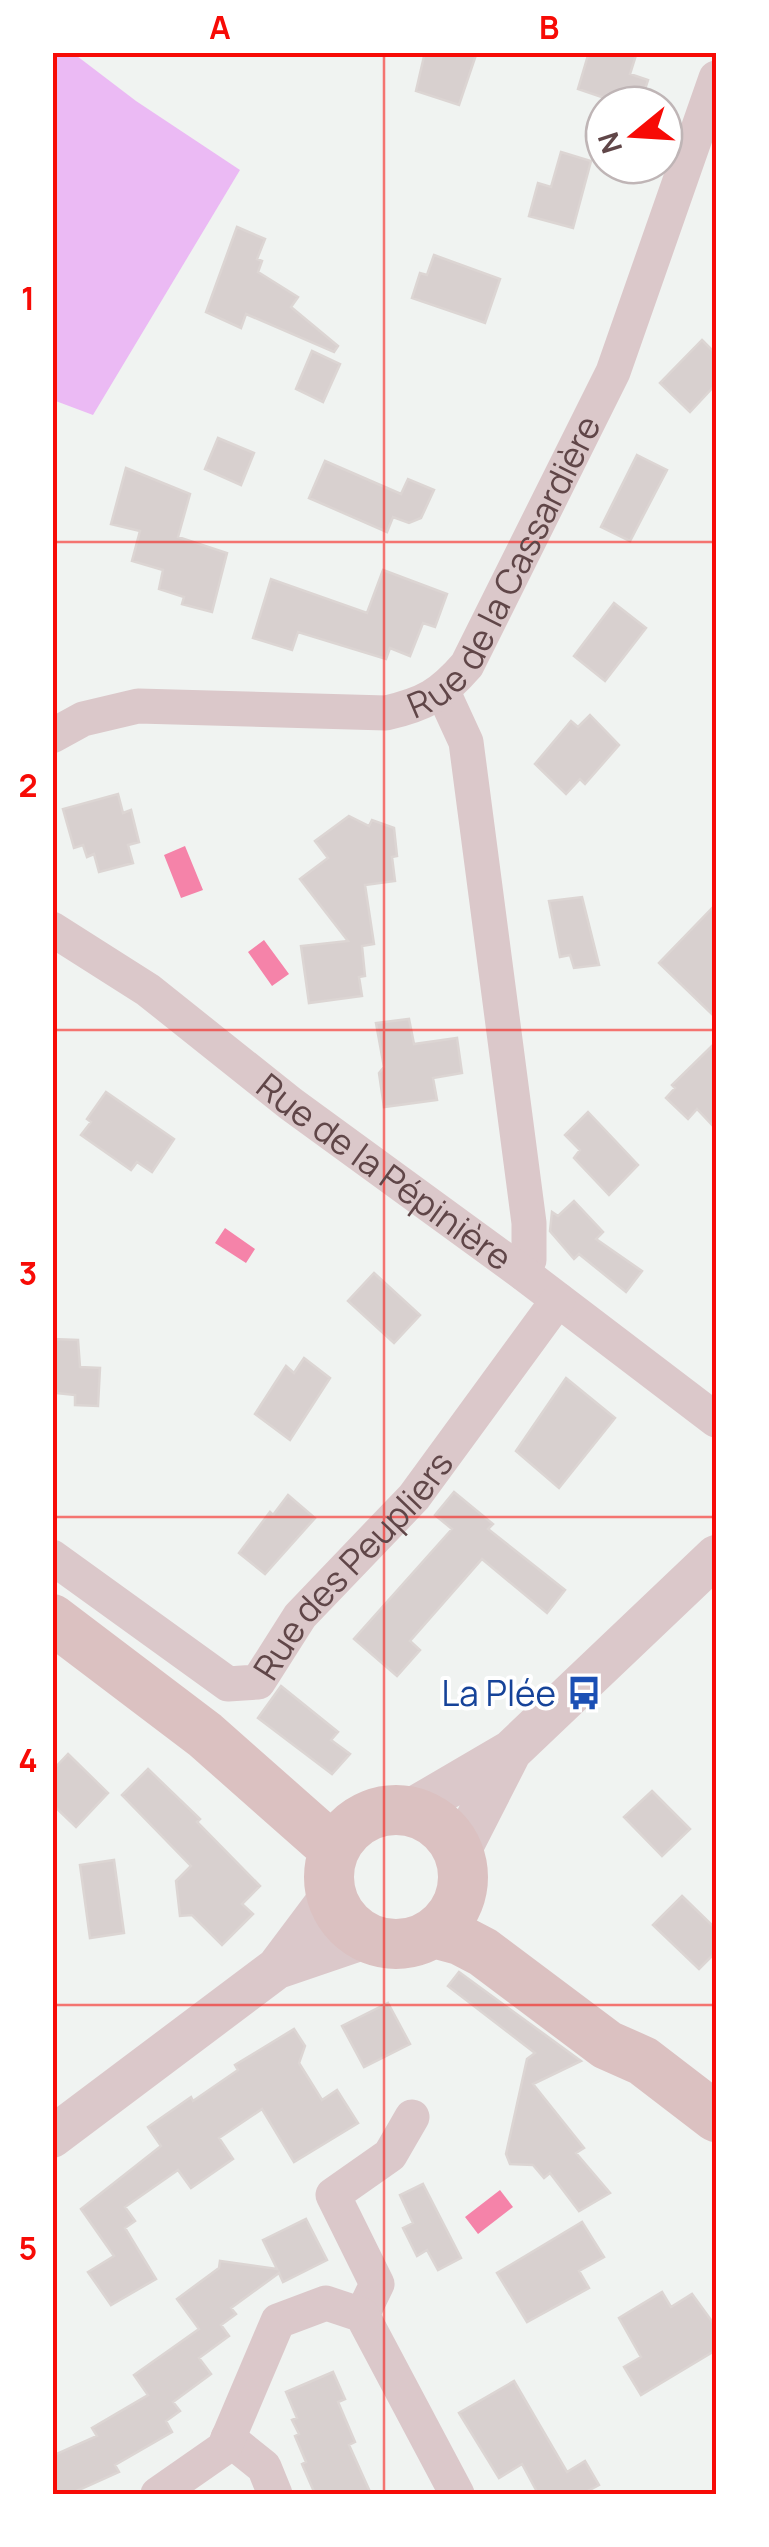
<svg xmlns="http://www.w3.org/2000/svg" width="769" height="2547" font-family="Manrope,sans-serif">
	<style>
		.green { fill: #ebbaf4 }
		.water { fill: #f583a9 }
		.building { fill: #d8d0cf; stroke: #dcd5d3; stroke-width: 2.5 }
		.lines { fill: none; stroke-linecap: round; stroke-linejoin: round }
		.minor { stroke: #dbc8ca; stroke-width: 35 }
		.tertiary { stroke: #dbc8ca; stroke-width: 42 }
		.secondary { stroke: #dbc1c1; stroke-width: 50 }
		.grid { fill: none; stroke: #f70b06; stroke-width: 2.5; stroke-opacity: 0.55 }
		.labels { text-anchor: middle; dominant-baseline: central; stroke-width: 8; stroke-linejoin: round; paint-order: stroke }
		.street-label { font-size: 35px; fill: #604648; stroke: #fff }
		.transit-label { font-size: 35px; fill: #164399; stroke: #fff; text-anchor: end }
		.neatline { fill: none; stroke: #f70b06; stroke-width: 4 }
		.grid-label { font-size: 32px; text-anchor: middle; font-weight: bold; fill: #f70b06 }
	</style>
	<rect width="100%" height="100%" fill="#f0f3f1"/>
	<!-- green -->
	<path class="green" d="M52,53H73L136,101L240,170L93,415L53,400Z"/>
	<!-- water -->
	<path class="water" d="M185,846L203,890L181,898L164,855Z
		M264,940L289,974L272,986L248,952Z
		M225,1228L255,1249L246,1263L215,1243Z
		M500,2190L513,2207L478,2234L465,2217Z"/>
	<!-- building -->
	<path class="building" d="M425,52H477L459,105L416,91Z
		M589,52H637L630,74L648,80L640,105H625L578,89Z
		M561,152L591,161L573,228L529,216L538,183L551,187Z
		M237,227L265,239L257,259L262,261L258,272L298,297L291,307L338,346L334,352L246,314L241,328L206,312Z
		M434,255L500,279L485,323L412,298L420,273L427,275Z
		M702,340L716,354V384L690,412L660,383Z
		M312,351L340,364L323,402L296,389Z
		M218,438L254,453L241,485L205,469Z
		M637,455L667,470L630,541L601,527Z
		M325,461L401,494L408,479L434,490L421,518L409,523L393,517L387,532L309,498Z
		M126,468L190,494L178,537L227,553L212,612L182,604L184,597L159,589L163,570L132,561L140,531L111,524Z
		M383,570L447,594L435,627L423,623L410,656L390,648L386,659L298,632L292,650L253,638L271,579L367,613Z
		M614,603L646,628L605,681L574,656Z
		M590,715L619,745L585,784L580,779L566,794L535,764L571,721L578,727Z
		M118,794L123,813L131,810L139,842L128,845L133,863L99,872L94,854L87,857L83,845L74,848L63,809Z
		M349,816L369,826L372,820L394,828L397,856L392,857L395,881L365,885L374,944L362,946L365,976L359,977L362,996L309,1003L301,946L348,941L300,879L328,858L315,841Z
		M582,897L599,965L574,968L570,955L560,957L549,901Z
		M716,904V1018L659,963Z
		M409,1019L414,1044L457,1038L462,1073L433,1078L437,1100L384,1107L379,1073L384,1067L376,1023Z
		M716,1042V1129L697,1109L688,1119L666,1098L675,1088L672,1085Z
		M106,1092L174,1139L152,1172L137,1162L131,1170L81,1135L91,1122L87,1119Z
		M588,1112L638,1165L609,1195L574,1158L580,1150L565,1135Z
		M574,1201L603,1232L596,1239L642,1271L626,1292L579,1254L574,1259L550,1231L552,1212L558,1216Z
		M374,1273L420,1315L394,1343L348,1301Z
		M52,1339L78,1340L80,1367L100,1368L98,1406L75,1405V1395L57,1393L56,1389L52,1388Z
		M304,1358L330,1378L290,1440L255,1414L286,1366L294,1373Z
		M566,1378L615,1418L559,1488L516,1451Z
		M454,1492L493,1524L488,1529L565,1590L547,1613L482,1559L410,1641L420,1650L397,1676L354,1639L452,1529L435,1515Z
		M288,1495L315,1518L265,1574L239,1553L270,1512L273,1515Z
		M281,1686L338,1732L331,1740L350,1754L332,1774L258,1718Z
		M68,1754L108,1793L76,1827L52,1804V1771Z
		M148,1769L200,1819L197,1822L260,1886L242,1904L253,1914L222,1945L192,1915L180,1916L176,1881L191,1866L122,1795Z
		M652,1791L690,1829L662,1856L624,1817Z
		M114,1860L124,1933L90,1938L80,1865Z
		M682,1896L716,1929V1952L699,1969L653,1925Z
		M459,1972L581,2061L533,2084L584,2148L576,2153L610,2193L579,2211L550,2173L544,2178L533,2165L510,2164L506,2154L527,2059L535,2053L448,1986Z
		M388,2003L410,2044L364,2067L342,2026Z
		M294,2029L305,2046L299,2063L322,2100L337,2090L358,2123L294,2162L262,2109L219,2138L233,2159L191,2188L178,2170L125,2207L135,2221L125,2228L156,2279L111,2305L88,2272L114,2256L81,2209L161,2146L148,2127L191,2097L193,2101L238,2070L235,2065Z
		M423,2184L461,2258L438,2270L427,2250L417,2256L403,2228L413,2223L400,2195Z
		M306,2219L327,2260L283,2282L279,2273L231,2308L236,2314L221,2325L229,2336L199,2358L211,2374L173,2402L180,2411L166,2421L172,2432L115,2465L119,2472L70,2494H52V2456L97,2436L92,2428L148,2395L134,2375L199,2329L177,2299L219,2268L220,2261L277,2269L263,2240Z
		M582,2222L604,2257L579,2271L589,2288L527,2322L497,2273Z
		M662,2292L671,2307L692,2294L716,2327V2350L641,2395L624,2367L641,2357L619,2318Z
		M333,2372L345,2399L338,2402L355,2442L349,2445L371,2494H315L302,2464L306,2462L295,2436L299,2434L292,2420L297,2418L286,2392Z
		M514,2381L567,2472L585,2461L599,2485L582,2494H528L536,2490L522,2464L499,2478L459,2413Z"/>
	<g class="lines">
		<!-- minor -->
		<g class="minor">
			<path d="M443,692L466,742L529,1223V1260L523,1273"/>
			<path id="s1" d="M52,736L83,719L138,706L386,713C425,704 441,695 467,665L613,372L716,78"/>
			<path id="s2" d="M52,929L148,990L291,1104L523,1273L716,1420"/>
			<path id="s3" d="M52,1557L228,1684L258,1682L300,1616L414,1497L558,1300"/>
			<path d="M362,2315L377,2284L333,2195L390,2155L412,2117"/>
			<path d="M228,2438L264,2467L275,2494"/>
			<path d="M158,2494L224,2448L278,2321L326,2303L362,2315L457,2494"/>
		</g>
		<!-- tertiary -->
		<path class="tertiary" d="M410,1810L511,1751L716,1556
			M459,1853L511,1751
			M277,1968L331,1896
			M52,2137L277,1968L365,1938"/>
		<!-- secondary -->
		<path class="secondary" d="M52,1619L205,1735L334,1849
			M329 1877a67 67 0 1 1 134 0a67 67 0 1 1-134 0Z
			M434,1933L460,1940L483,1952L607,2045L643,2061L716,2117"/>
	</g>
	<!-- grid -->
	<path class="grid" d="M384,52V2494M52,542H716M52,1030H716M52,1517H716M52,2005H716"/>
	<!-- icons -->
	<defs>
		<g id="bus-bare" transform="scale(2.7)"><path d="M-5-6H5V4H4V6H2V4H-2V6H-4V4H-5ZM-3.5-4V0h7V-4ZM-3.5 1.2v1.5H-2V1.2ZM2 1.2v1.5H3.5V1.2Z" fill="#1a4fb4" stroke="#fff" stroke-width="2.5" paint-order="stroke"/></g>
	</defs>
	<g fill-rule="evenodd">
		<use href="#bus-bare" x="584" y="1693"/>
	</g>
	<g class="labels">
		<!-- street labels -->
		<g class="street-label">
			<text stroke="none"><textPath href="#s1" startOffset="538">Rue de la Cassardière</textPath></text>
			<text stroke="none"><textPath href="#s2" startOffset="412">Rue de la Pépinière</textPath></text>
			<text stroke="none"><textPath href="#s3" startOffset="398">Rue des Peupliers</textPath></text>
		</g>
		<!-- transit labels -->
		<g class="transit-label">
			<text x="556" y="1693">La Plée</text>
		</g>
	</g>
	<!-- border -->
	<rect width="769" height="2547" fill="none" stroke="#ffffff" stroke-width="110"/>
	<!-- north arrow -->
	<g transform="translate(634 135) rotate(252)"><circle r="48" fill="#ffffff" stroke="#bfb5b6" stroke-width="2.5"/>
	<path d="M0-8L18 38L0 25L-18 38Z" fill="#f70b06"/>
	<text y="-15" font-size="28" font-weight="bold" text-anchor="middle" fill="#604648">N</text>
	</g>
	<rect x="55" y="55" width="659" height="2437" class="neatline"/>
	<g class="grid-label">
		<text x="220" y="39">A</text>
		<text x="549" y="39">B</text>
		<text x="28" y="310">1</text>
		<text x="28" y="797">2</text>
		<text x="28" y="1285">3</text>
		<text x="28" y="1772">4</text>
		<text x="28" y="2260">5</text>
	</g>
</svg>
